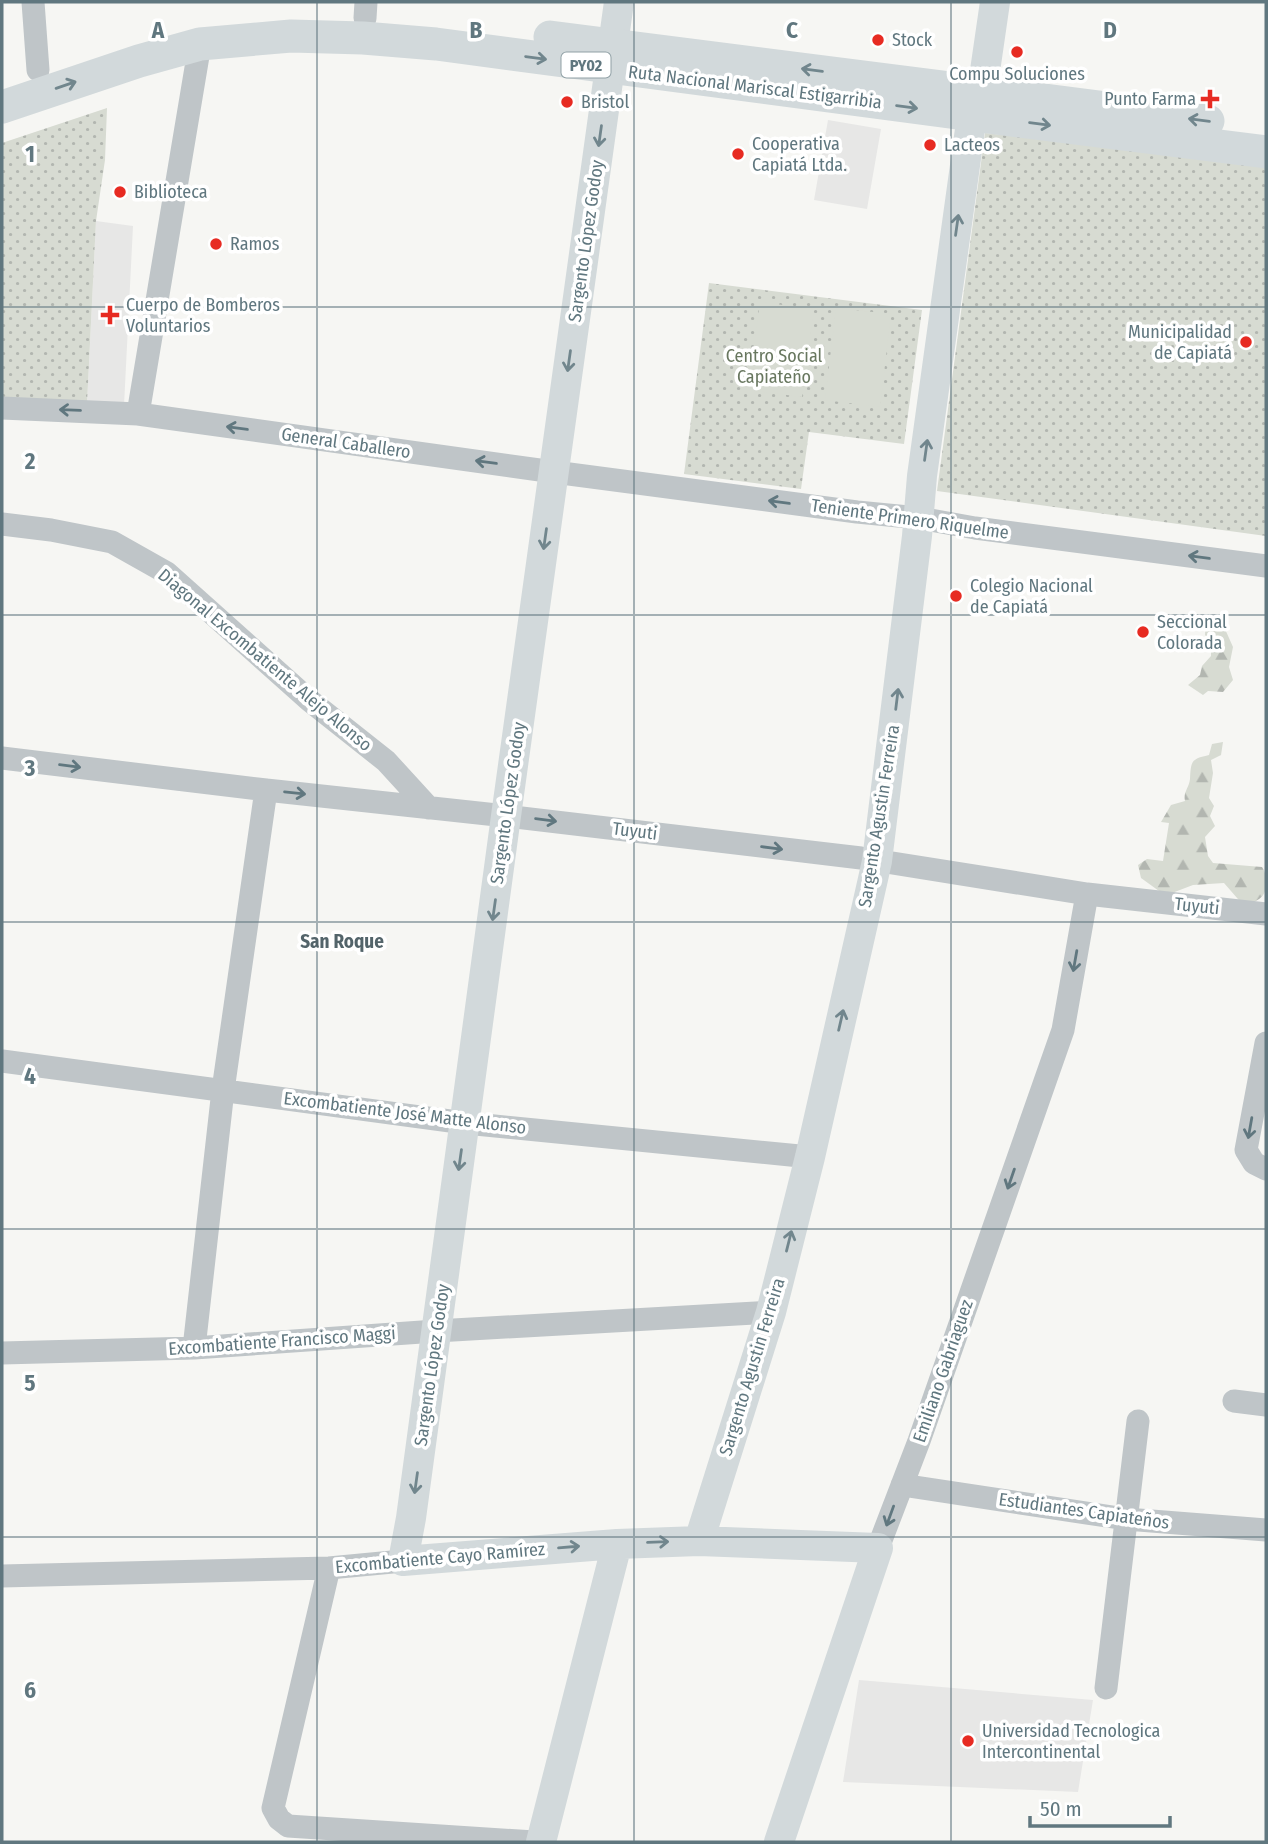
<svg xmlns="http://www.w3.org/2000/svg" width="1268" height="1844" font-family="'Fira Sans Condensed',sans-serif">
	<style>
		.built { fill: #e7e7e6 }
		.forest { fill: url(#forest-firs) }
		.park { fill: url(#park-dots) }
		.pitch { fill: #d7dbd2 }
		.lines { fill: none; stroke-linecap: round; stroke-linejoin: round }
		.minor { stroke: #bfc5c8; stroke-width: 23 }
		.major { stroke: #d2d9db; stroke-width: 30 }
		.highway { stroke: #d2d9db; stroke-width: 33 }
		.oneway { stroke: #71868d }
		.oneway2 { stroke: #60777f }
		.grid { fill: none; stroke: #60777f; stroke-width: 2; stroke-opacity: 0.55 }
		.poi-dot { fill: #e72b22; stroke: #fff; stroke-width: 2.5 }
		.labels { text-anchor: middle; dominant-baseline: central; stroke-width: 7; stroke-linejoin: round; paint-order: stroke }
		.shield { fill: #fff; stroke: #90a0a5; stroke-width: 2 }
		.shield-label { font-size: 16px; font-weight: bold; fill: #60777f }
		.poi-label { font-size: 18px; fill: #60777f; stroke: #fff; text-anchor: start }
		.street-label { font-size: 18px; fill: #60777f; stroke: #fff }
		.park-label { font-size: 18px; fill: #68775f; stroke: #fff }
		.neighbourhood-label { font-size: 19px; font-weight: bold; fill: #53646a; stroke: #fff }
		.grid-label { font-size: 23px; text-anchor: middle; font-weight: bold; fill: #60777f; stroke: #fff; stroke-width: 7; stroke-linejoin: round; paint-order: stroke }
	</style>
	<defs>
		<pattern id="forest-firs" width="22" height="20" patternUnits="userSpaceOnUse" patternTransform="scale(1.75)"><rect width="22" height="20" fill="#d7dbd2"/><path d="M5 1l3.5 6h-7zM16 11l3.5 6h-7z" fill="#b2b6b0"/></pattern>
		<pattern id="park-dots" width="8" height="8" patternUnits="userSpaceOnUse" patternTransform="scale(1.75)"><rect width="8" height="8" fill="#d7dbd2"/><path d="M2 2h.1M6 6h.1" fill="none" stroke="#b2b6b0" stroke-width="1.8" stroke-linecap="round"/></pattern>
	</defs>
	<rect width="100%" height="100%" fill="#f6f6f3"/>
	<!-- built -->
	<path class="built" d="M828,120L881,129L867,209L814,200Z
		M96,221L133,226L124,406L87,405Z
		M859,1680L1093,1700L1078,1792L843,1782Z"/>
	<!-- forest -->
	<path class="forest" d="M1206,619L1221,620L1233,647L1229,667L1233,680L1223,692L1208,691L1203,695L1188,685L1200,675L1202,666L1211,656V641L1205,635Z
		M1223,742L1221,755L1211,760L1213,773L1209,798L1214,806L1210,816L1215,826L1205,837L1208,856L1213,863L1262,867C1266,873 1266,877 1266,884C1266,899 1256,901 1244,906L1224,883L1193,885L1172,893L1159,891L1141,878L1138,865L1147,859L1163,861L1169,823L1161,822L1171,805L1185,801C1183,792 1189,788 1190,779C1191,761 1191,759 1209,755L1212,744Z"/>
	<!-- park -->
	<path class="park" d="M107,108L105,160L96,221L87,404L2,407V143Z
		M985,133L1266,163V536L937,491Z
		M709,283L922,310L904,444L809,432L801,489L684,474Z"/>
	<!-- pitch -->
	<path class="pitch" d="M760,302L814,309L802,397L748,390Z
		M836,308L891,314L880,407L825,400Z"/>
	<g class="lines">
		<!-- minor -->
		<path class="minor" d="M33,2L38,70
			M365,18L366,2
			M2,408L138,414L554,472L857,512L919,518L975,528L1266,566
			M138,414L200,44
			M2,524L51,530L112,542L167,573L309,700L386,761L429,808
			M2,758L266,790L506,816L861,858L1087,894L1266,914
			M1266,1043L1246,1150L1254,1163L1266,1169
			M2,1061L465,1123L810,1157
			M194,1348L223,1090L266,790
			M2,1353L194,1348L436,1331L771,1312
			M1234,1401L1266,1405
			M902,1485L1126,1519L1266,1530
			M878,1548L919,1441L1063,1030L1087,894
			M329,1568L273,1808L279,1819L288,1826L534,1842
			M2,1576L329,1568L403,1561
			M1106,1688L1138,1421"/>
		<!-- major -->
		<path class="major" d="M619,2L506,816L411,1518L403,1561L617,1544L699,1541L878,1548L779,1842
			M699,1541L771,1312L810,1157L873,879L877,861L917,536L922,476L972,115L976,91L985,71L995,2
			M541,1842L617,1544"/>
		<!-- highway -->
		<path class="highway" d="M550,37L1208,121
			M2,107L139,61L200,44L291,36L363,38L436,44L972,115L1266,152"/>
	</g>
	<!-- one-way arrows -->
	<defs><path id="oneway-shaft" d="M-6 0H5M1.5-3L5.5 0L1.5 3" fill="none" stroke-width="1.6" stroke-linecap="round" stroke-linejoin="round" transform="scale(1.75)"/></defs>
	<g class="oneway">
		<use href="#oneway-shaft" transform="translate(536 58) rotate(8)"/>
		<use href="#oneway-shaft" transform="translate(812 70) rotate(-173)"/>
		<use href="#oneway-shaft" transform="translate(66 85) rotate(-19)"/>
		<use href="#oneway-shaft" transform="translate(907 107) rotate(7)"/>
		<use href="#oneway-shaft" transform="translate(1199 120) rotate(-173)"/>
		<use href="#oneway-shaft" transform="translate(1040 124) rotate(7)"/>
		<use href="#oneway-shaft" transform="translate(600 136) rotate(98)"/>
		<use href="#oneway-shaft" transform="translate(957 225) rotate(-82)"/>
		<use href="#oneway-shaft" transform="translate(569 361) rotate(98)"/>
		<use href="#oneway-shaft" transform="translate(926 450) rotate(-82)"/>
		<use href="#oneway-shaft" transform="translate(545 539) rotate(98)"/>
		<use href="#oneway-shaft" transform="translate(897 699) rotate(-83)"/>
		<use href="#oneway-shaft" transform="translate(494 910) rotate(98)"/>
		<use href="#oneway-shaft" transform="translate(841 1020) rotate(-77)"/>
		<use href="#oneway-shaft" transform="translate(460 1160) rotate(98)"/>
		<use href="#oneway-shaft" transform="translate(789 1241) rotate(-76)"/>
		<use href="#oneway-shaft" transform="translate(416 1483) rotate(98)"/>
		<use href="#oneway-shaft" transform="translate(658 1542) rotate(-2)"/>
		<use href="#oneway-shaft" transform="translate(569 1547) rotate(-5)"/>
	</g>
	<g class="oneway2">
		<use href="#oneway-shaft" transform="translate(70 410) rotate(-178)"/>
		<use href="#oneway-shaft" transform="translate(237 428) rotate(-172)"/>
		<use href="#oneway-shaft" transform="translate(486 462) rotate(-172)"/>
		<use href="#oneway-shaft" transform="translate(779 502) rotate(-172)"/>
		<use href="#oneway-shaft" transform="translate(1199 557) rotate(-172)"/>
		<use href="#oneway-shaft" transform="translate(70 766) rotate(7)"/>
		<use href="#oneway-shaft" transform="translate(295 793) rotate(6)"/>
		<use href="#oneway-shaft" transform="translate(546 820) rotate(7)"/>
		<use href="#oneway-shaft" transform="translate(772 848) rotate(7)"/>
		<use href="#oneway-shaft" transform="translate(1075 961) rotate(100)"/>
		<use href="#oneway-shaft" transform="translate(1250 1128) rotate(100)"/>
		<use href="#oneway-shaft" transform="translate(1011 1179) rotate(109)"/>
		<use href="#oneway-shaft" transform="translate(890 1516) rotate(110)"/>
	</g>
	<!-- grid -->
	<path class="grid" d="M317,2V1842M634,2V1842M951,2V1842M2,307H1266M2,615H1266M2,922H1266M2,1229H1266M2,1537H1266"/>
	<!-- markers -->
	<g class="poi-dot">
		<circle cx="878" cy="40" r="7"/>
		<circle cx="1017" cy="52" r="7"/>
		<path d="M1206.5 88.5h7v7h7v7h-7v7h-7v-7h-7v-7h7z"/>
		<circle cx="567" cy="102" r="7"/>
		<circle cx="930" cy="145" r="7"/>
		<circle cx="738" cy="154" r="7"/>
		<circle cx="120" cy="192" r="7"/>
		<circle cx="216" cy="244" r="7"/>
		<path d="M106.5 304.5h7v7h7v7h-7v7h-7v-7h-7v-7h7z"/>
		<circle cx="1246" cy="342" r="7"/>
		<circle cx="956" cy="596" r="7"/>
		<circle cx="1143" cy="632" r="7"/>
		<circle cx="968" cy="1741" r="7"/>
	</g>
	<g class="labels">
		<!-- shield labels -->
		<rect class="shield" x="561.5" y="52.5" width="49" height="25" rx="5"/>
		<g class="shield-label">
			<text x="586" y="65">PY02</text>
		</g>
		<!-- poi labels -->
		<g class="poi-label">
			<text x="892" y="40">Stock</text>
			<text x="1017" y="74" text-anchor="middle">Compu Soluciones</text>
			<text x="1196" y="99" text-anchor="end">Punto Farma</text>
			<text x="581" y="102">Bristol</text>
			<text x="752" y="144">Cooperativa<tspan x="752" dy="21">Capiatá Ltda.</tspan></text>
			<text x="944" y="145">Lacteos</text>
			<text x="134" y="192">Biblioteca</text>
			<text x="230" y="244">Ramos</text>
			<text x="126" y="305">Cuerpo de Bomberos<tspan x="126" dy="21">Voluntarios</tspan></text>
			<text x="1232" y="332" text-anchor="end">Municipalidad<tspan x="1232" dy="21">de Capiatá</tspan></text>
			<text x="970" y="586">Colegio Nacional<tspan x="970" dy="21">de Capiatá</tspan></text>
			<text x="1157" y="622">Seccional<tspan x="1157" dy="21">Colorada</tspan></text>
			<text x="982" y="1731">Universidad Tecnologica<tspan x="982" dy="21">Intercontinental</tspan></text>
		</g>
		<!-- street labels -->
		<g class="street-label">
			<text transform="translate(755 87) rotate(7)">Ruta Nacional Mariscal Estigarribia</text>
			<text transform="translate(586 241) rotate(-82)">Sargento López Godoy</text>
			<text transform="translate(346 443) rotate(8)">General Caballero</text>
			<text transform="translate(910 519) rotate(8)">Teniente Primero Riquelme</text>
			<text transform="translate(265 660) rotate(40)">Diagonal Excombatiente Alejo Alonso</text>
			<text transform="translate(508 803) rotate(-82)">Sargento López Godoy</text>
			<text transform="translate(879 816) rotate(-81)">Sargento Agustin Ferreira</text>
			<text transform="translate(635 831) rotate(7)">Tuyuti</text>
			<text transform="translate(1197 906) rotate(6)">Tuyuti</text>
			<text transform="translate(405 1113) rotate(7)">Excombatiente José Matte Alonso</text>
			<text transform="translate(282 1341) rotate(-4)">Excombatiente Francisco Maggi</text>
			<text transform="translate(432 1365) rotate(-82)">Sargento López Godoy</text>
			<text transform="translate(752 1367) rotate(-73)">Sargento Agustin Ferreira</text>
			<text transform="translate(943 1371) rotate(-71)">Emiliano Gabriaguez</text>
			<text transform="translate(1084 1511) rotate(8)">Estudiantes Capiateños</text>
			<text transform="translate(440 1558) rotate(-5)">Excombatiente Cayo Ramírez</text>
		</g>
		<!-- park labels -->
		<g class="park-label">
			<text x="774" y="356">Centro Social<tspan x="774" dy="21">Capiateño</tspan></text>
		</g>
		<!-- neighbourhood labels -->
		<g class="neighbourhood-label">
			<text x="342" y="941">San Roque</text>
		</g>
	</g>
	<g class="grid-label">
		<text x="158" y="38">A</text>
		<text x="476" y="38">B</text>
		<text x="792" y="38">C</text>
		<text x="1110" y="38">D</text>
		<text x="30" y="162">1</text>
		<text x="30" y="469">2</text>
		<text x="30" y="776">3</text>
		<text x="30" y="1084">4</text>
		<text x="30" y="1391">5</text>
		<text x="30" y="1698">6</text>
	</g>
	<!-- border -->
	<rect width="1268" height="1844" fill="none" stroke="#60777f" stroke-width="7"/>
	<!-- scale -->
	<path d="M1030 1816v10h140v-10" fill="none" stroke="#60777f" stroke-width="3.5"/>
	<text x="1040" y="1816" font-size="21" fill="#60777f" stroke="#ffffff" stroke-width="5" paint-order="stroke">50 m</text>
</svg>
